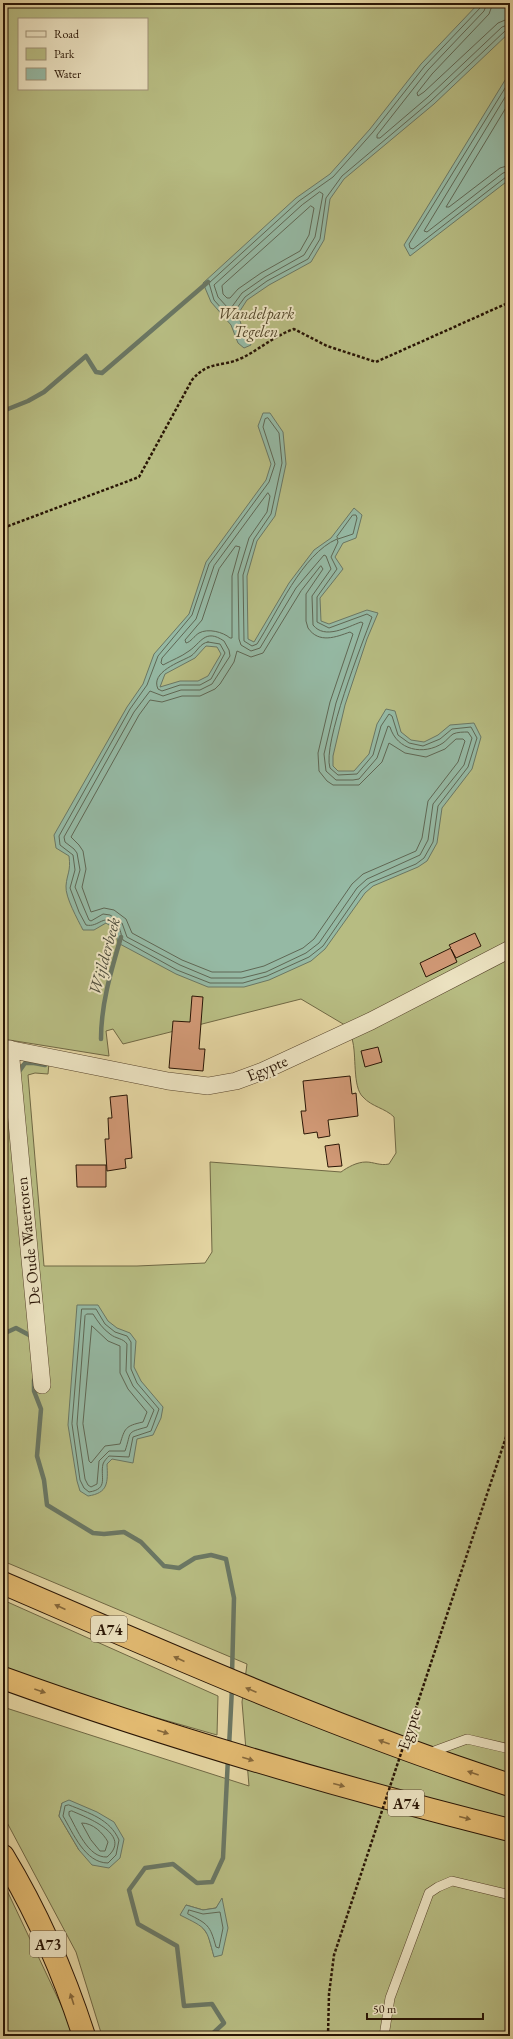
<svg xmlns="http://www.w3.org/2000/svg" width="513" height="2039" font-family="'EB Garamond',serif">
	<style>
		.green { fill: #b7bc82; stroke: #706844; fill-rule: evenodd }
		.water { fill: #95b9a4; stroke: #6a7764; fill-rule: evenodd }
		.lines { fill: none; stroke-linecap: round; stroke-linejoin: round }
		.shore { stroke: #5f6754; stroke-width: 1 }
		.stream { stroke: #6a7764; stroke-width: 4.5 }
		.building { fill: #d19976; stroke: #291505 }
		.service-casing { stroke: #58452c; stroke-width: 10 }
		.minor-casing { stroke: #58452c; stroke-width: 18 }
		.motorway-casing { stroke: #291505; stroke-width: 24 }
		.path { stroke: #291505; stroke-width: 2.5; stroke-dasharray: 3 2; stroke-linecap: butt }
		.service { stroke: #ede4c3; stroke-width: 9 }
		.minor { stroke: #ede4c3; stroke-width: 17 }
		.motorway { stroke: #e2ba71; stroke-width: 22 }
		.path-bridge { stroke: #291505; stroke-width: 2.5; stroke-dasharray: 3 2; stroke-linecap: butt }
		.oneway { fill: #86683b }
		.labels { text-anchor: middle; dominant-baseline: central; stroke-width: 4; stroke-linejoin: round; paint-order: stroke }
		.shield { fill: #ede4c3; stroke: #64533e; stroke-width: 1 }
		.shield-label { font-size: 15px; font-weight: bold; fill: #291505 }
		.park-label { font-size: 16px; font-style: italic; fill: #54472a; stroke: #ede4c3 }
		.street-label { font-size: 16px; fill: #291505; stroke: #ede4c3 }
		.water-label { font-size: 17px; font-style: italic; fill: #4f4e3d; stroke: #ede4c3 }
	</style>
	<rect width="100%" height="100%" fill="#e4d5a2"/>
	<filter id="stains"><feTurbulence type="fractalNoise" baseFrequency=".005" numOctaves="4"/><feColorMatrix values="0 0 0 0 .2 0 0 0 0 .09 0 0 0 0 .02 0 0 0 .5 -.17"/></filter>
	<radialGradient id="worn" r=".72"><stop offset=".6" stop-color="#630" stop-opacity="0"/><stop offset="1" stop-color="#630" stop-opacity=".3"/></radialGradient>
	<!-- green -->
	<path class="green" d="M3,3H510V2036H102L76,1952L3,1815V1707L249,1786L242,1702L247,1664L3,1561V1056L18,1067C28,1058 37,1061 49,1063L48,1074L35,1073L28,1075L44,1266H137L205,1263L212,1252L210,1162L341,1172C348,1167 357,1162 366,1162C374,1162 380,1166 389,1164L396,1153L394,1117C385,1108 372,1107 363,1097C352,1087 357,1054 352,1039L360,1034L301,999L123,1044L113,1029L106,1031L109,1056L3,1039ZM19,19H147V89H19ZM62,1803L79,1850L59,1816ZM222,1899L214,1956L208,1935L186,1905L203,1910L216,1908Z
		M3,1600L218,1696L217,1735L84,1697L3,1667Z
		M3,1882L72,2028L74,2036H3Z"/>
	<!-- water -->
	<path class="water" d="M479,3H510V32L434,104L344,179L330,199L324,240L311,262L269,285L247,300L238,314L244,334L249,338L251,345L244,348L238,343L231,325L211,302L203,283L296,198L330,174L370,129L421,64Z
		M510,72V179L410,256L404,245Z
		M263,413H270L283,432L286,464L275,516L257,541L247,576L248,639L254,642L289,583L314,550L331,538L354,508L362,515L356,538L343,543L335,557L343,569L320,598L321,621L329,624L367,610L378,613L367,639L345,705L333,756V766L338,771H354L369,754L377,724L386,709L395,711L401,732L411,740L424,742L438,735L450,725L474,723L481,737L472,769L442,808L437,843L427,861L418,867L373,886L365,893L325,949L311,961L269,980L244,987H208L176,974L118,943L115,929L106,923L94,930H83C78,920 65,897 66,886C67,873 71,872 69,856L56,848L54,835L127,707L143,684L154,654L189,614L206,562L266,480L271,464L258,426ZM206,646L217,647L221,654L208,676L198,681H180L160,687L165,674L195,658Z
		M77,1305H98L108,1321L117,1328L130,1333L136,1341L134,1367L141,1381L163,1407L161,1418L153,1435L137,1439L133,1463L112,1459L107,1464C108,1483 108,1493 88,1496L80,1491L77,1481L68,1425Z
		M69,1800L97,1812L114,1822L124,1839L120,1858L109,1868L92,1865L79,1850L59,1816L62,1803Z
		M222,1898L228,1928L222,1955L214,1957C206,1927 208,1929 180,1915L186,1905L203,1910L216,1908Z"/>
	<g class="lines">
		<!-- shore -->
		<path class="shore" d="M482,3L481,7L424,67L373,132L333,177L299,201L209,283L214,300L231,319H234V312L245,297L267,281L308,259L320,239L326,198L342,176L431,101L505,31L510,29
			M487,3L484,11L428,70L377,135V138H380L428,97L502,27L510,24
			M493,3L489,14L432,74L417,93L418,96L424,92L498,23L510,18
			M510,80L409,244L410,248L413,249L506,177L510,176
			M510,89L424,231L427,232L503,173L510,171
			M510,101L446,207H449L500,168L510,165
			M320,192L323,194L315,237L304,255L265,277L242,293L231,308H228L218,297L214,285L302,205Z
			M311,206L314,208L309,235L300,251L261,273L238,289L230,298H227L223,294L222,286Z
			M268,418L279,433L282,463L271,514L254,539L243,575L244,641L252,646L257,644C277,613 302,554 337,539L338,542L331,557L337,569L317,597V622L329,628L367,614L372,617C362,644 322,744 330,768L338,775L357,774L373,755L381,726L389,714L392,716L398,735L409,743L423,746L440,739L452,729L471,727L477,738L468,767L438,806L433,842L424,858L416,864L370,883L361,891L323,946L309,957L267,976L243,983H210L177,970L123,940C121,936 121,929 117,925C104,912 99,928 86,925L79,912L70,888L75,870L73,855L60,845L59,836L130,709L147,685L158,656L192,615L209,564L269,482L275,464L263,427L265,419Z
			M268,493L270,496L267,512L249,538L238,574L239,639L241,645L251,651L260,648L296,588L324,555L326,556L331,569L312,596L313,625C325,640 347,627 361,622L363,623L336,703L324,754L326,771L336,780H353L359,779L377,758L388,726L390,727C397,750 423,756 443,743C447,740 449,737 453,734C457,732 464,732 468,732L472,738L464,765L433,804L428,840L420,855L367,879L357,888L319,943L306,953L266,972L242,978H211L180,965L127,937L122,923L110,915L103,914L91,921L89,920L75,887L80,870L77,853L74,849L65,842L64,837L134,712L150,691L163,696L181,690H200L212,684L230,656L229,650L224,641C205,628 201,643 189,651C181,657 172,660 163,665L161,663L162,658L196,619L214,566Z
			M353,515H356L357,518L353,534L338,539L337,537Z
			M236,546L240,547L232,576V638H230C223,632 208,628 199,633C194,636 191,642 186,643L185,640L202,620L219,569Z
			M321,566L323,569L306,594V621L308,628C319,644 336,637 350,632L353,634L330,702L318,753L319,771L327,781L333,785H359L382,762L389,743L405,753L426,757L445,749L456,739H463L465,741L458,762L428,801L422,838L416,851L363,874L352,884L314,939L303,948L264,966L241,972H212L182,960L132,933L126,919L114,910L104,908L91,912L82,887L86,869L83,851L79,845L71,837L139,715L150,700L162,702L182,696H200L215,689L220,684L234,662L237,651L251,657L263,653L301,591Z
			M208,642L220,644L225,653L211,679L200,685H180L162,691L158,689C150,672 180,662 191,656C197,652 200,643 208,642Z
			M82,1309H96L105,1324L115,1332L127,1336L131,1342V1369L137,1383L159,1409L151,1431L133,1437L129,1457L109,1456C107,1458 104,1461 103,1464C100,1477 109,1489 89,1492L84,1488L80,1480L72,1424Z
			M87,1314H93C98,1322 103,1329 110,1334C116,1339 123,1338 127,1344L126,1371L133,1386L154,1410L147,1427C125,1433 132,1431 125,1451H109L99,1461L97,1484L91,1487L88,1485L85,1479L77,1424L85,1316Z
			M92,1326L108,1341L120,1346V1373L128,1389L147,1412L143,1422C125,1426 125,1428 120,1444L105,1446L91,1463L89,1461L83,1424Z
			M69,1805C89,1813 110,1819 119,1840L116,1855L108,1863C85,1863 73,1833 63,1816L65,1806Z
			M72,1811C88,1818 133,1835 107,1857C88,1858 77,1829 69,1815V1812Z
			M82,1823C93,1823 103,1833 108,1842L105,1851H100L91,1840Z
			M189,1910L203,1914L220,1912L223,1928L219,1948L216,1947C210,1925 208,1924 188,1914Z"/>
		<!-- stream -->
		<path class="stream" d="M3,411L28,401L44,392L86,356L96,372L102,373L208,282
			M101,1039C101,1004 111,971 121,937
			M18,1073L25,1063H34L45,1065
			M3,1334L16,1328L31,1336L32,1339
			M34,1380V1391L41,1409L37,1456L44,1480L47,1505L93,1533L104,1534L124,1532L141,1542L164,1566L179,1568L195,1558L211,1555L226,1559L234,1598L232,1675
			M229,1747L232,1688
			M210,2036L224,2023L212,2004L184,2006L177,1946L138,1924L129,1890L145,1868L173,1864L197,1883L212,1882L223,1858L228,1758"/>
	</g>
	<!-- building -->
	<path class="building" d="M475,933L481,946L456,958L451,949L457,962L426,977L420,963L451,948L449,945Z
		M192,996L203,997L199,1049H205L203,1071L169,1068L173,1021L190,1022Z
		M378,1047L382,1062L365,1067L361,1051Z
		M350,1076L352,1094L356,1093L358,1116L328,1120L330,1136L318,1138L317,1132L304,1134L301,1111H306L303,1081Z
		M127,1095L132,1158L125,1159L126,1168L107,1171L105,1139H109L108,1118H112L110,1097Z
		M339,1144L342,1166L328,1167L325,1146Z
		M76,1165H106V1187H77Z"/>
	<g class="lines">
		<!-- service casing -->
		<g class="service-casing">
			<path id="service" d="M429,1753L467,1739L510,1749
				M384,2036L390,1998L429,1893L438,1887L452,1881L510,1895"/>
		</g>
		<!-- minor casing -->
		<g class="minor-casing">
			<path id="minor" d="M3,1048L168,1081L208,1086L236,1081L263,1071L371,1021L510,949
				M10,1049L42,1385"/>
		</g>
		<!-- motorway casing -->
		<g class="motorway-casing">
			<path id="motorway" d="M3,1583C170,1655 336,1729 510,1785
				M3,1678C169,1738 339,1787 510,1830
				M3,1856C37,1912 64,1974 84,2036"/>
		</g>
		<!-- path -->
		<path class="path" d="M3,528L139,477L192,380C209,360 220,368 242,358C260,349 274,336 294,329L327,346L376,362L510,302
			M417,1705L510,1425
			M328,2036L329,1994L334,1955L370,1847"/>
		<!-- service -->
		<use href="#service" class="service"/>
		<!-- minor -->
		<use href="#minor" class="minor"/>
		<!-- motorway -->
		<use href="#motorway" class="motorway"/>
		<!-- path-bridge -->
		<path class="path-bridge" d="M370,1847L417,1705"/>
	</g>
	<!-- one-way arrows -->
	<defs><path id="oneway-solid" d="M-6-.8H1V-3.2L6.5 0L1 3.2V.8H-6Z"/></defs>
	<g class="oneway">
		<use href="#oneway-solid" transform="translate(60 1607) rotate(-156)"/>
		<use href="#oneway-solid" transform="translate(179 1659) rotate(-156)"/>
		<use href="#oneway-solid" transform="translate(251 1690) rotate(-157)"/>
		<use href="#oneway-solid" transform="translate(40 1691) rotate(19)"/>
		<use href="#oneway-solid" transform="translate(163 1732) rotate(18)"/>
		<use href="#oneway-solid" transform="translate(384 1742) rotate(-160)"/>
		<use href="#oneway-solid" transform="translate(248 1759) rotate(17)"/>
		<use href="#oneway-solid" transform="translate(473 1773) rotate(-161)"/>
		<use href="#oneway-solid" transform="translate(339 1785) rotate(15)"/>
		<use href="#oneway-solid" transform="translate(465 1818) rotate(14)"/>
		<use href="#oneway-solid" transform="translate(72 1999) rotate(-108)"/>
	</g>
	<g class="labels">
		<!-- shield labels -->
		<g class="shield">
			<rect x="91" y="1616" width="36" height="26" rx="3"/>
			<rect x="388" y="1790" width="36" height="26" rx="3"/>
			<rect x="30" y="1931" width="36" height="26" rx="3"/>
		</g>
		<g class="shield-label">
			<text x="109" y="1629">A74</text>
			<text x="406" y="1803">A74</text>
			<text x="48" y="1944">A73</text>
		</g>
		<!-- park labels -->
		<g class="park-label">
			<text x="256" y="313">Wandelpark<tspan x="256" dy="18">Tegelen</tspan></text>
		</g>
		<!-- street labels -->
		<g class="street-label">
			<text transform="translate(267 1068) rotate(-23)">Egypte</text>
			<text transform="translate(28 1241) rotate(-96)">De Oude Watertoren</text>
			<text transform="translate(409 1729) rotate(-72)">Egypte</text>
		</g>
		<!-- water labels -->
		<g class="water-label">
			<text transform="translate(104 956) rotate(-75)">Wijlderbeek</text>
		</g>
	</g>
	<!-- margin -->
	<rect width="513" height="2039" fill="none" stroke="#e4d5a2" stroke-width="16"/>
	<rect x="4" y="4" width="505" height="2031" fill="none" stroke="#291505" stroke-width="2"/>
	<rect x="8" y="8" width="497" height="2023" fill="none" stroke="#291505"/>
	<!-- legend -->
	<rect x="18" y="18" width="130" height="72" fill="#ede4c3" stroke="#9f9177"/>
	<rect x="26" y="31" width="20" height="6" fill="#ede4c3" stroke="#9f9177"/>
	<text x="54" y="38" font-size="12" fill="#291505">Road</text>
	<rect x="26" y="48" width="20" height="12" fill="#b7bc82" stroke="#9f9177"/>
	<text x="54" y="58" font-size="12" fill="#291505">Park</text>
	<rect x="26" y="68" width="20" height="12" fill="#95b9a4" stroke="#9f9177"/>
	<text x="54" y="78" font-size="12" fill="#291505">Water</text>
	<!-- scale -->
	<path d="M367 2013v6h116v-6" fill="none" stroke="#291505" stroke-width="2"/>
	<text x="373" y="2013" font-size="12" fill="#291505" stroke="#ede4c3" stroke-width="3" paint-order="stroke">50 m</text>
	<rect width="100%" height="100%" filter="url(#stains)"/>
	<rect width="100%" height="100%" fill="url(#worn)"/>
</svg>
